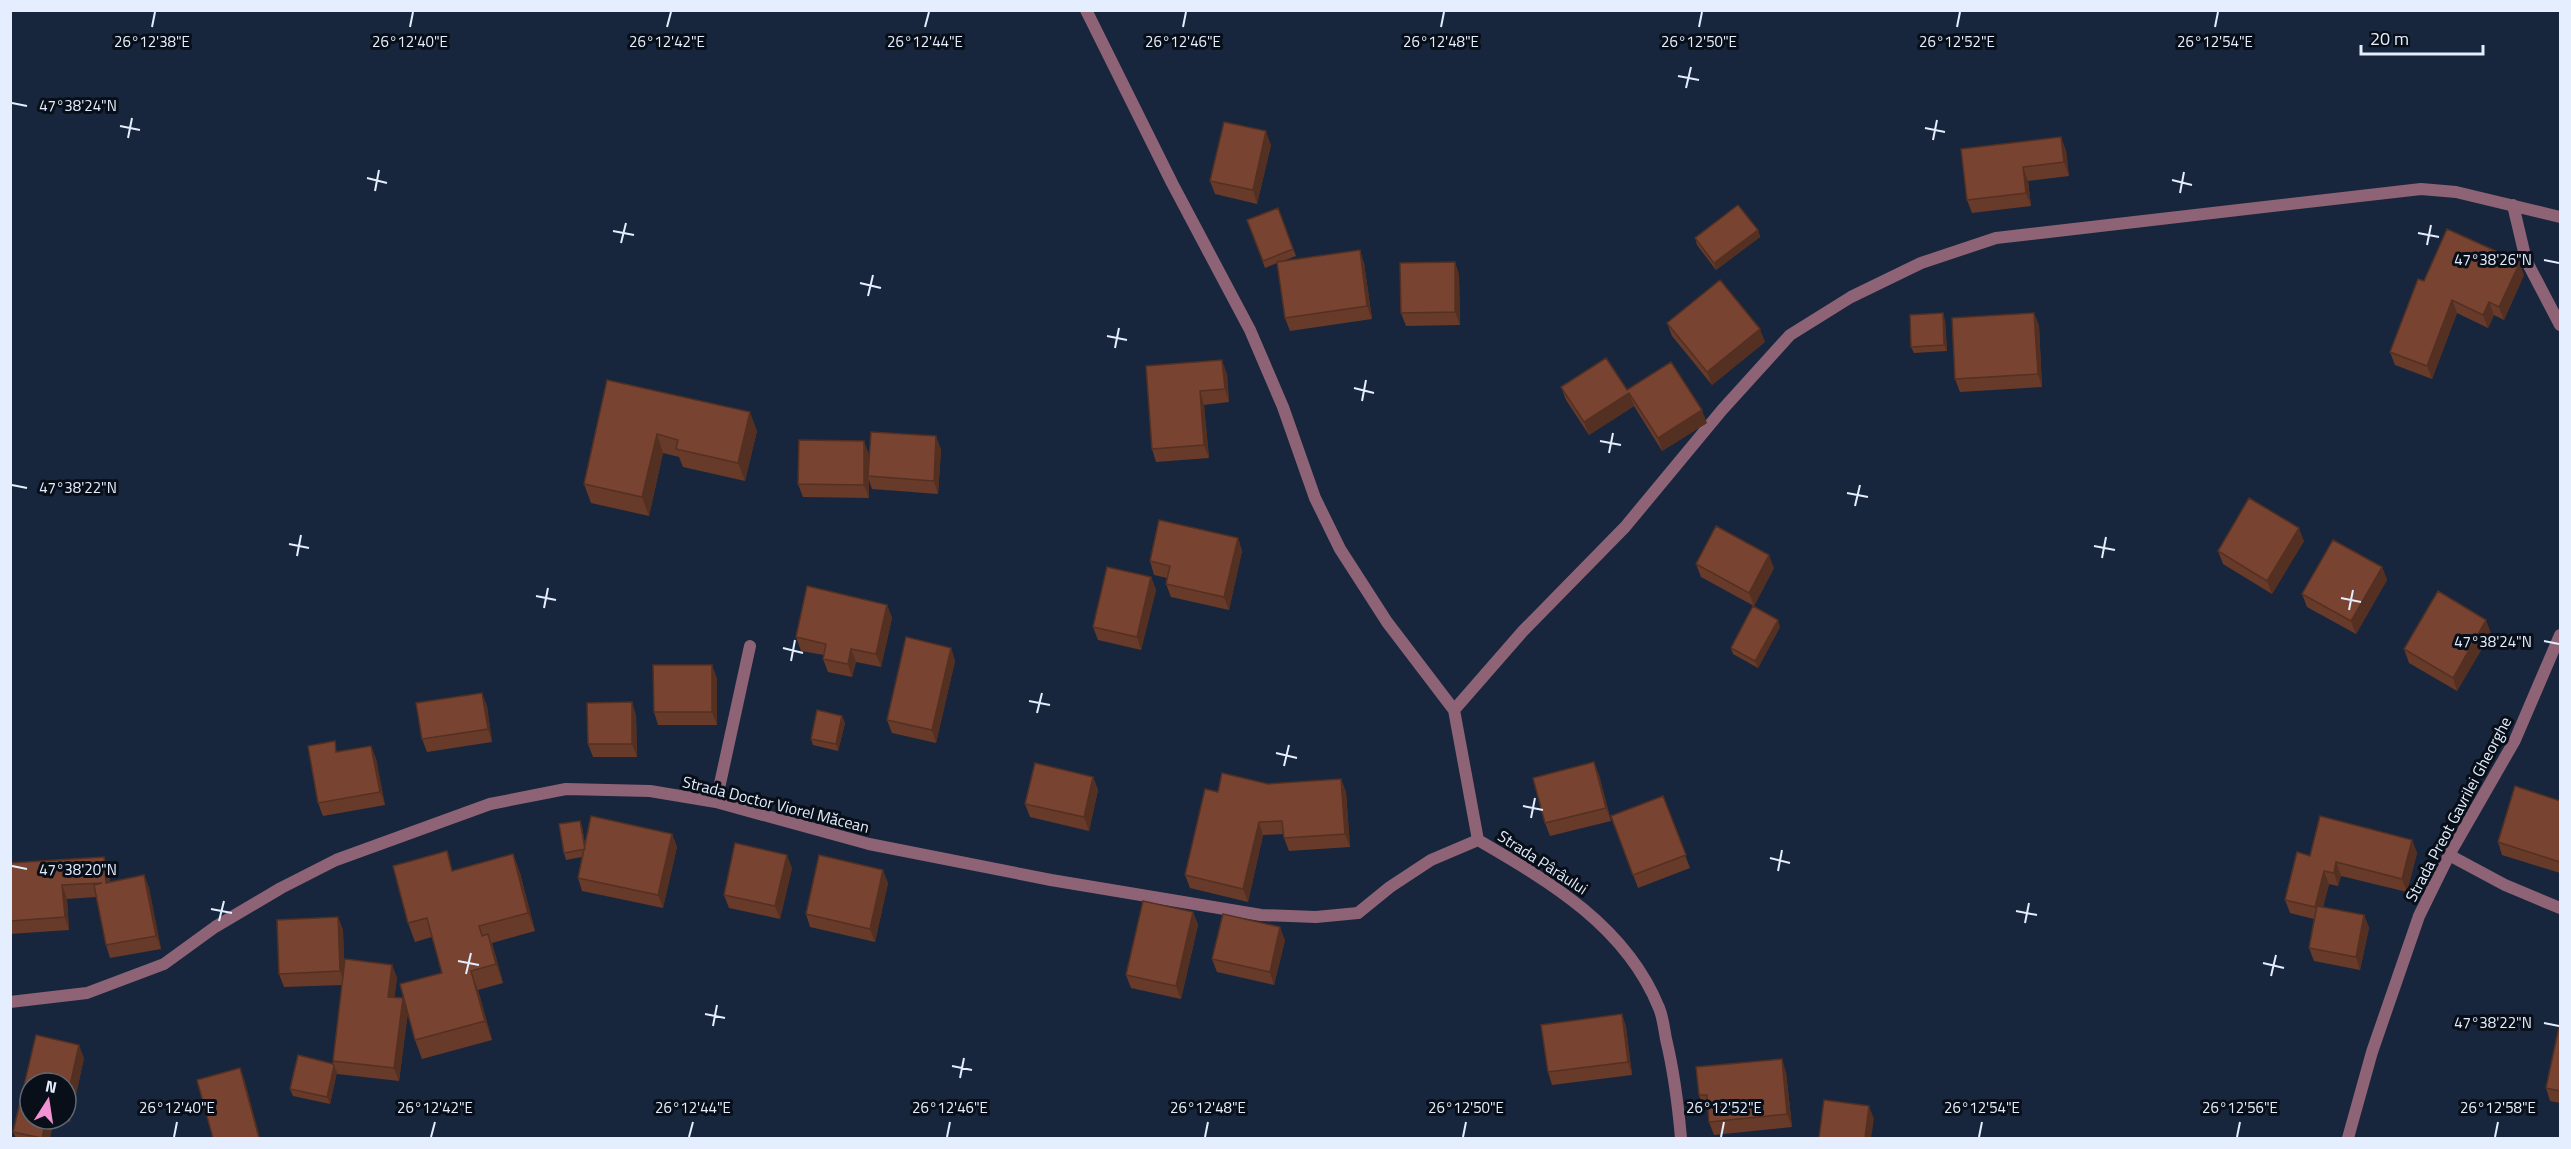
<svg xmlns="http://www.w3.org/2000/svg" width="2571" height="1149" font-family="'Titillium Web',sans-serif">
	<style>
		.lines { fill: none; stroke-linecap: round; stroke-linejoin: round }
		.minor { stroke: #8e6376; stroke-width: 12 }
		.wall { fill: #673a2a }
		.shaded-wall { fill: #543022 }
		.building { fill: #784431; stroke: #543022; stroke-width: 1.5 }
		.ticks { fill: none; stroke: #e4eefe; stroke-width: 2 }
		.labels { text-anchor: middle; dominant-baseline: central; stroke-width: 6; stroke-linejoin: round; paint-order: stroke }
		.street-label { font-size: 16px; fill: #e4eefe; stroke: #080f19 }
		.ticks-label { font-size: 15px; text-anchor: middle; fill: #e4eefe; stroke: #080f19; stroke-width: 6; stroke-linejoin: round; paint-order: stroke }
	</style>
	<rect width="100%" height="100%" fill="#17263c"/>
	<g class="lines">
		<!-- minor -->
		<path class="minor" d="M1086,10L1172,183L1250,330L1283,407L1315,498L1340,549L1387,622L1454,710
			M2513,205L2526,260L2560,325
			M716,802L750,646
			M1478,840L1454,710L1523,631L1625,527L1722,410L1790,335L1851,297L1921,263L1996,238L2421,189L2456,192L2560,217
			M1478,840C1550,882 1626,926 1659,1008C1663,1017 1664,1029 1666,1039C1674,1072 1678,1104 1681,1138
			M2449,855L2505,885L2560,908
			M10,1002L87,993L164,964L215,927L281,888L336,860L490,804L566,789L650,791L716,802L869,844L1051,880L1261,915L1316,917L1358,913L1390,887L1431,860L1478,840
			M2348,1138L2372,1052L2419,916L2449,855L2515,740L2560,635"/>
	</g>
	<!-- wall -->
	<path class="wall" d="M1271,145L1257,204L1215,194L1210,181Z
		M1961,149L2066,150L2069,176L2028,181L2031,206L1972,213L1967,200Z
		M1278,208L1296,256L1283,261L1364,263L1372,319L1290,331L1285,318L1277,263L1265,268L1247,220Z
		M1758,230L1760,237L1716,270L1697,245L1695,238Z
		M1455,262L1459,275L1460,325L1406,326L1401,313Z
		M2524,275L2504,320L2494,315L2488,328L2457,313L2432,379L2395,365L2390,352L2424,281Z
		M2034,313L2039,326L2042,387L1960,392L1955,379Z
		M1945,320L1947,351L1914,353L1911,347Z
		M1667,323L1765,342L1712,385L1672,336Z
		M1146,366L1227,374L1229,402L1204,405L1209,458L1156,462L1152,449Z
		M607,380L757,431L745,481L683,467L679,457L663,453L649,516L591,503L584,484Z
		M1561,387L1627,390L1707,423L1662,451L1634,406L1589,435L1566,400Z
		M936,436L941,450L938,494L872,489L869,480V498L803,497L798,484L869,454Z
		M1238,538L1242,551L1229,610L1171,597L1166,584L1167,578L1154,575L1150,561Z
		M2304,541L2272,594L2223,564L2218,551Z
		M1696,564L1774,568L1754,606L1701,577Z
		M2382,567L2387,580L2356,634L2307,607L2302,594Z
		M1151,577L1156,590L1141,650L1098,640L1093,627Z
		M887,605L892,618L881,667L856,662L852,677L828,672L823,659L824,655L801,651L796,637Z
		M1780,627L1758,668L1733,654L1731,648Z
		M2491,633L2457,691L2409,663L2404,649Z
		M951,648L955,661L936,743L892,733L887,720Z
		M717,678V725H658L654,712Z
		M487,706L492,742L427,752L422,739Z
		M636,715L637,757H593L588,744Z
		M842,716L845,723L838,751L813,745L811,739Z
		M371,746L376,759L385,805L323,816L318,803L338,752Z
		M1594,762L1599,775L1611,821L1550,836L1545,823Z
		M1093,777L1098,790L1089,831L1030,817L1025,804Z
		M1341,779L1346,792L1350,847L1289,851L1284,838V834L1263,835L1248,902L1190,888L1185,875L1218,792L1268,784Z
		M1663,796L1690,868L1638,888L1611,816Z
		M2560,801V873L2502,855L2498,842Z
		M582,827L585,844L672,834L677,847L663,908L582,891L578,878L582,857L566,860L564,853Z
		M2412,840L2417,853L2407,892L2341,876L2338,886L2329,884L2323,907L2364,915L2369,928L2360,970L2314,961L2309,948L2314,919L2290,913L2285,900L2310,856Z
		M513,854L520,873L535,931L492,943L503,983L478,990L492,1040L422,1059L415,1040L408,1012L399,1081L337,1074V1072L330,1104L293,1096L290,1089L333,1064V1061L342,985L284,987L279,974L338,917L343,930L344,964L392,965L397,978L394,997L407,1010L442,973L432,937L415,942L408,923L454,870Z
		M104,857L109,870L110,882L144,875L149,888L161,949L110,958L106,945L96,897L67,899L69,930L10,934V863Z
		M792,868L780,919L729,908L724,895Z
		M888,883L875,942L810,927L806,914Z
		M1193,912L1198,925L1181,999L1131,988L1126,975Z
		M1285,940L1274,985L1217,972L1212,959Z
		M1622,1014L1626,1027L1632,1075L1552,1085L1548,1072Z
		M2560,1027V1103L2550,1101L2546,1088Z
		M84,1058L70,1122L59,1119H66V1083L30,1119H54L50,1138H16L13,1132Z
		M1786,1072L1792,1127L1714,1135L1709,1122L1708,1108H1703L1699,1095Z"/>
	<!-- shaded-wall -->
	<path class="shaded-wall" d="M1266,131L1271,145L1257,204L1253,190Z
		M2061,137L2066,150L2069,176L2064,162Z
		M2023,167L2028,181L2031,206L2026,193Z
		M1758,230L1760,237L1716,270L1714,263Z
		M1360,250L1364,263L1372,319L1367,306Z
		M1455,262L1459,275L1460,325L1455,312Z
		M2520,262L2524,275L2504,320L2499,307Z
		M2452,300L2457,313L2432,379L2427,366Z
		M2489,302L2494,315L2488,328L2483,315Z
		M1943,313L1945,320L1947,351L1944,345Z
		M2034,313L2039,326L2042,387L2038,374Z
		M1760,329L1765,342L1712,385L1707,372Z
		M1222,360L1227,374L1229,402L1225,389Z
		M1200,391L1204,405L1209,458L1204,445Z
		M1629,393L1634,406L1589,435L1584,422Z
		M1702,410L1707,423L1662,451L1658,438Z
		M750,412L757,431L745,481L738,463Z
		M657,434L663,453L649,516L642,497Z
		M936,436L941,450L938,494L934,481Z
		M864,441L869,454L868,476L869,480V498L864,485Z
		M2299,528L2304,541L2272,594L2267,581Z
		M1238,538L1242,551L1229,610L1224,597Z
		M1769,555L1774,568L1754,606L1749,593Z
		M2382,567L2387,580L2356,634L2351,621Z
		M1151,577L1156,590L1141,650L1137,637Z
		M887,605L892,618L881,667L876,654Z
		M1778,620L1780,627L1758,668L1755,661Z
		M2486,620L2491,633L2457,691L2453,678Z
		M951,648L955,661L936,743L932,730Z
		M851,649L856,662L852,677L848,664Z
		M712,665L717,678V725L712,712Z
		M482,693L487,706L492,742L488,729Z
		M632,702L636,715L637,757L632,744Z
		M842,716L845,723L838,751L836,744Z
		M371,746L376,759L385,805L380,792Z
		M1594,762L1599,775L1611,821L1606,808Z
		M1093,777L1098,790L1089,831L1084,817Z
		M1341,779L1346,792L1350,847L1345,834Z
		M580,821L582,827L587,856L585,849Z
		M1259,822L1263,835L1248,902L1243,889Z
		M672,834L677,847L663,908L658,895Z
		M2412,840L2417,853L2407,892L2402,879Z
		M513,854L520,873L535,931L528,913Z
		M787,855L792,868L780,919L775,906Z
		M104,857L109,870L111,896L106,883Z
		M2336,862L2341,876L2338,886L2334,873Z
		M883,870L888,883L875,942L870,929Z
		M2324,871L2329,884L2320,920L2315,907Z
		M144,875L149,888L161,949L156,936Z
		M62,885L67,899L69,930L65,917Z
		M1193,912L1198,925L1181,999L1176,986Z
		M2364,915L2369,928L2360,970L2356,957Z
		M338,917L343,930L345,984L340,971Z
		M1280,927L1285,940L1274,985L1270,972Z
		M488,934L495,953L503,983L496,964Z
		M392,965L397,978L393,1010L388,997Z
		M471,971L478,990L492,1040L485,1021Z
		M403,998L408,1011L399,1081L394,1068Z
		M1622,1014L1626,1027L1632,1075L1628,1062Z
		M79,1045L84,1058L70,1122L66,1112V1103Z
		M1782,1059L1786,1072L1792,1127L1787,1114Z
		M334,1066L337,1072L330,1104L327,1097Z
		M240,1068L245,1081L260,1138H259Z
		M1869,1106L1874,1119L1871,1138H1865Z
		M46,1119H54L50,1138H42Z"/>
	<!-- building -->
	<path class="building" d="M1224,122L1266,131L1253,190L1210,181Z
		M2061,137L2064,162L2023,167L2026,193L1967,200L1961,149Z
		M1738,205L1758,230L1714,263L1695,238Z
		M1278,208L1293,249L1263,261L1247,220Z
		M2447,229L2520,262L2499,307L2489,302L2483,315L2452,300L2427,366L2390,352L2418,279L2424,281Z
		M1360,250L1367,306L1285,318L1277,262Z
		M1455,262V312L1401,313L1400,263Z
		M1720,280L1760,329L1707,372L1667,323Z
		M1943,313L1944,345L1911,347L1910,315Z
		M2034,313L2038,374L1955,379L1952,318Z
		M1606,358L1627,390L1671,362L1702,410L1658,438L1629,393L1584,422L1561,387Z
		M1222,360L1225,389L1200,391L1204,445L1152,449L1146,366Z
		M607,380L750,412L738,463L676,449L678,440L657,434L642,497L584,484Z
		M871,432L936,436L934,481L868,476Z
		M799,440L864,441V485L798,484Z
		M2249,498L2299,528L2267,581L2218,551Z
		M1159,520L1238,538L1224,597L1166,584L1170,566L1150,561Z
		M1716,526L1769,555L1749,593L1696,564Z
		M2333,540L2382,567L2351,621L2302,594Z
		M1107,567L1151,577L1137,637L1093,627Z
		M807,586L887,605L876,654L851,649L848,664L823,659L826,644L796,637Z
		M2438,591L2486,620L2453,678L2404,649Z
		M1753,606L1778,620L1755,661L1731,648Z
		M906,637L951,648L932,730L887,720Z
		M653,665H712V712H654Z
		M482,693L488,729L422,739L416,703Z
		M632,702V744H588L587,703Z
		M817,710L842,716L836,744L811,739Z
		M335,741L336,752L371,746L380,792L318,803L308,746Z
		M1594,762L1606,808L1545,823L1533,778Z
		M1035,763L1093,777L1084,817L1025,804Z
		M1222,773L1268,784L1341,779L1345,834L1284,838L1282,821L1259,822L1243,889L1185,875L1205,789L1218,792Z
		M2515,786L2560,801V862L2498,842Z
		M1663,796L1686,855L1633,875L1611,816Z
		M591,816L672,834L658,895L578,878Z
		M2320,816L2412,840L2402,879L2336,862L2334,873L2324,871L2315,907L2285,900L2297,852L2310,856Z
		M580,821L585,849L564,853L559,824Z
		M735,843L787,855L775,906L724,895Z
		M447,851L452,871L513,854L528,913L479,926L482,936L488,934L496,964L471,971L485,1021L415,1040L400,984L442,973L427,918L408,923L393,866Z
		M819,855L883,870L870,929L806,914Z
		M104,857L106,883L144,875L156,936L106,945L94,885L102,883L62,885L65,917L10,921V863Z
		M1143,901L1193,912L1176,986L1126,975Z
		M2317,906L2364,915L2356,957L2309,948Z
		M1223,914L1280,927L1270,972L1212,959Z
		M338,917L340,971L279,974L277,920Z
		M345,959L392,965L388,997L403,998L394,1068L333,1061Z
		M1622,1014L1628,1062L1548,1072L1541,1025Z
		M2559,1027H2560V1091L2546,1088Z
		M36,1035L79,1045L66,1103V1083H30V1119H46L42,1138L13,1132Z
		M298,1055L333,1064L334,1066L327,1097L290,1089Z
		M1782,1059L1787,1114L1709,1122L1707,1095H1699L1696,1067Z
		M240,1068L259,1138H213L197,1080Z
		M1824,1100L1869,1106L1865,1138H1819Z"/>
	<!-- ticks -->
	<path class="ticks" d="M152,27L155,12M410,27L413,12M667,27L671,12M925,27L929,12M1183,27L1186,12M1441,27L1444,12M1699,27L1702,12M1957,27L1960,12M2215,27L2218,12M1678,76L1699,80M1686,88L1691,67M12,103L27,106M120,126L140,130M1925,128L1945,132M128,138L132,118M1933,140L1937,120M367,178L387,183M2172,180L2192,185M375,191L379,170M2180,193L2184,172M613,231L634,235M2418,233L2439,237M621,243L626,223M2427,245L2431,225M2544,260L2559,263M860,283L881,288M868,296L873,275M1107,336L1127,340M1115,348L1119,328M1354,388L1374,393M1362,401L1366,380M1600,441L1621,445M1609,453L1613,433M12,485L27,488M1847,493L1868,497M1855,506L1860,485M289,544L309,548M2094,546L2115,550M297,556L301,535M2102,558L2106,537M536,596L556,600M2341,598L2361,602M544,608L548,588M2349,610L2353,590M2544,641L2559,644M783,648L803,653M791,661L795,640M1029,701L1050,705M1037,713L1042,693M1276,753L1297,758M1284,766L1289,745M1523,806L1543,810M1531,818L1535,798M1770,858L1790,863M12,866L27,869M1778,871L1782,850M211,909L232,913M2016,911L2037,915M219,921L224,901M2025,923L2029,903M458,961L479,965M2263,963L2284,968M466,974L471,953M2271,976L2276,955M705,1014L725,1018M2544,1023L2559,1026M713,1026L717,1005M952,1066L972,1070M960,1078L964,1058M174,1137L177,1122M431,1137L435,1122M689,1137L693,1122M947,1137L950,1122M1205,1137L1208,1122M1463,1137L1466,1122M1721,1137L1724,1122M1979,1137L1982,1122M2237,1137L2240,1122M2495,1137L2498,1122"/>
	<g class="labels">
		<!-- street labels -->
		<g class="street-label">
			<text transform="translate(776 804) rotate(14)">Strada Doctor Viorel Măcean</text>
			<text transform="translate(2458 809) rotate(-62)">Strada Preot Gavrilei Gheorghe</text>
			<text transform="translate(1543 862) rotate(33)">Strada Pârâului</text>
		</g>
	</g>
	<g class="ticks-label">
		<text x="152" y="47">26°12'38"E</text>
		<text x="410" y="47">26°12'40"E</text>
		<text x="667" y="47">26°12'42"E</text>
		<text x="925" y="47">26°12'44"E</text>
		<text x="1183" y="47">26°12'46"E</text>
		<text x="1441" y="47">26°12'48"E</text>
		<text x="1699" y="47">26°12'50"E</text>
		<text x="1957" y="47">26°12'52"E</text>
		<text x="2215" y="47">26°12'54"E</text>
		<text x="78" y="111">47°38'24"N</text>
		<text x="2493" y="265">47°38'26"N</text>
		<text x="78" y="493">47°38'22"N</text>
		<text x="2493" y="647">47°38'24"N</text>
		<text x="78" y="875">47°38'20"N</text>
		<text x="2493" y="1028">47°38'22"N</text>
		<text x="177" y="1113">26°12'40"E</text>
		<text x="435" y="1113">26°12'42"E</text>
		<text x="693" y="1113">26°12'44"E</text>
		<text x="950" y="1113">26°12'46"E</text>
		<text x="1208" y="1113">26°12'48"E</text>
		<text x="1466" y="1113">26°12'50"E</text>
		<text x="1724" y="1113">26°12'52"E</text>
		<text x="1982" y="1113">26°12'54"E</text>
		<text x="2240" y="1113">26°12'56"E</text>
		<text x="2498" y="1113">26°12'58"E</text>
	</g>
	<!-- border -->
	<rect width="2571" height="1149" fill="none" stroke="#e4eefe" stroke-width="24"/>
	<!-- north arrow -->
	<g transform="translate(48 1101) rotate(12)"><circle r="28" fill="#080f19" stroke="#606875" stroke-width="1.5"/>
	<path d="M0-4.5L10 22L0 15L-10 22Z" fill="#f391d5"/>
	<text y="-9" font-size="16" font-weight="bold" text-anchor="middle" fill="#e4eefe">N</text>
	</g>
	<!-- scale -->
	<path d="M2361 45v9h122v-9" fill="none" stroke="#e4eefe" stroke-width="3"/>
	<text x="2370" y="45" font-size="18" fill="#e4eefe" stroke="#080f19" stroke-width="4.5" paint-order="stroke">20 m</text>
</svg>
